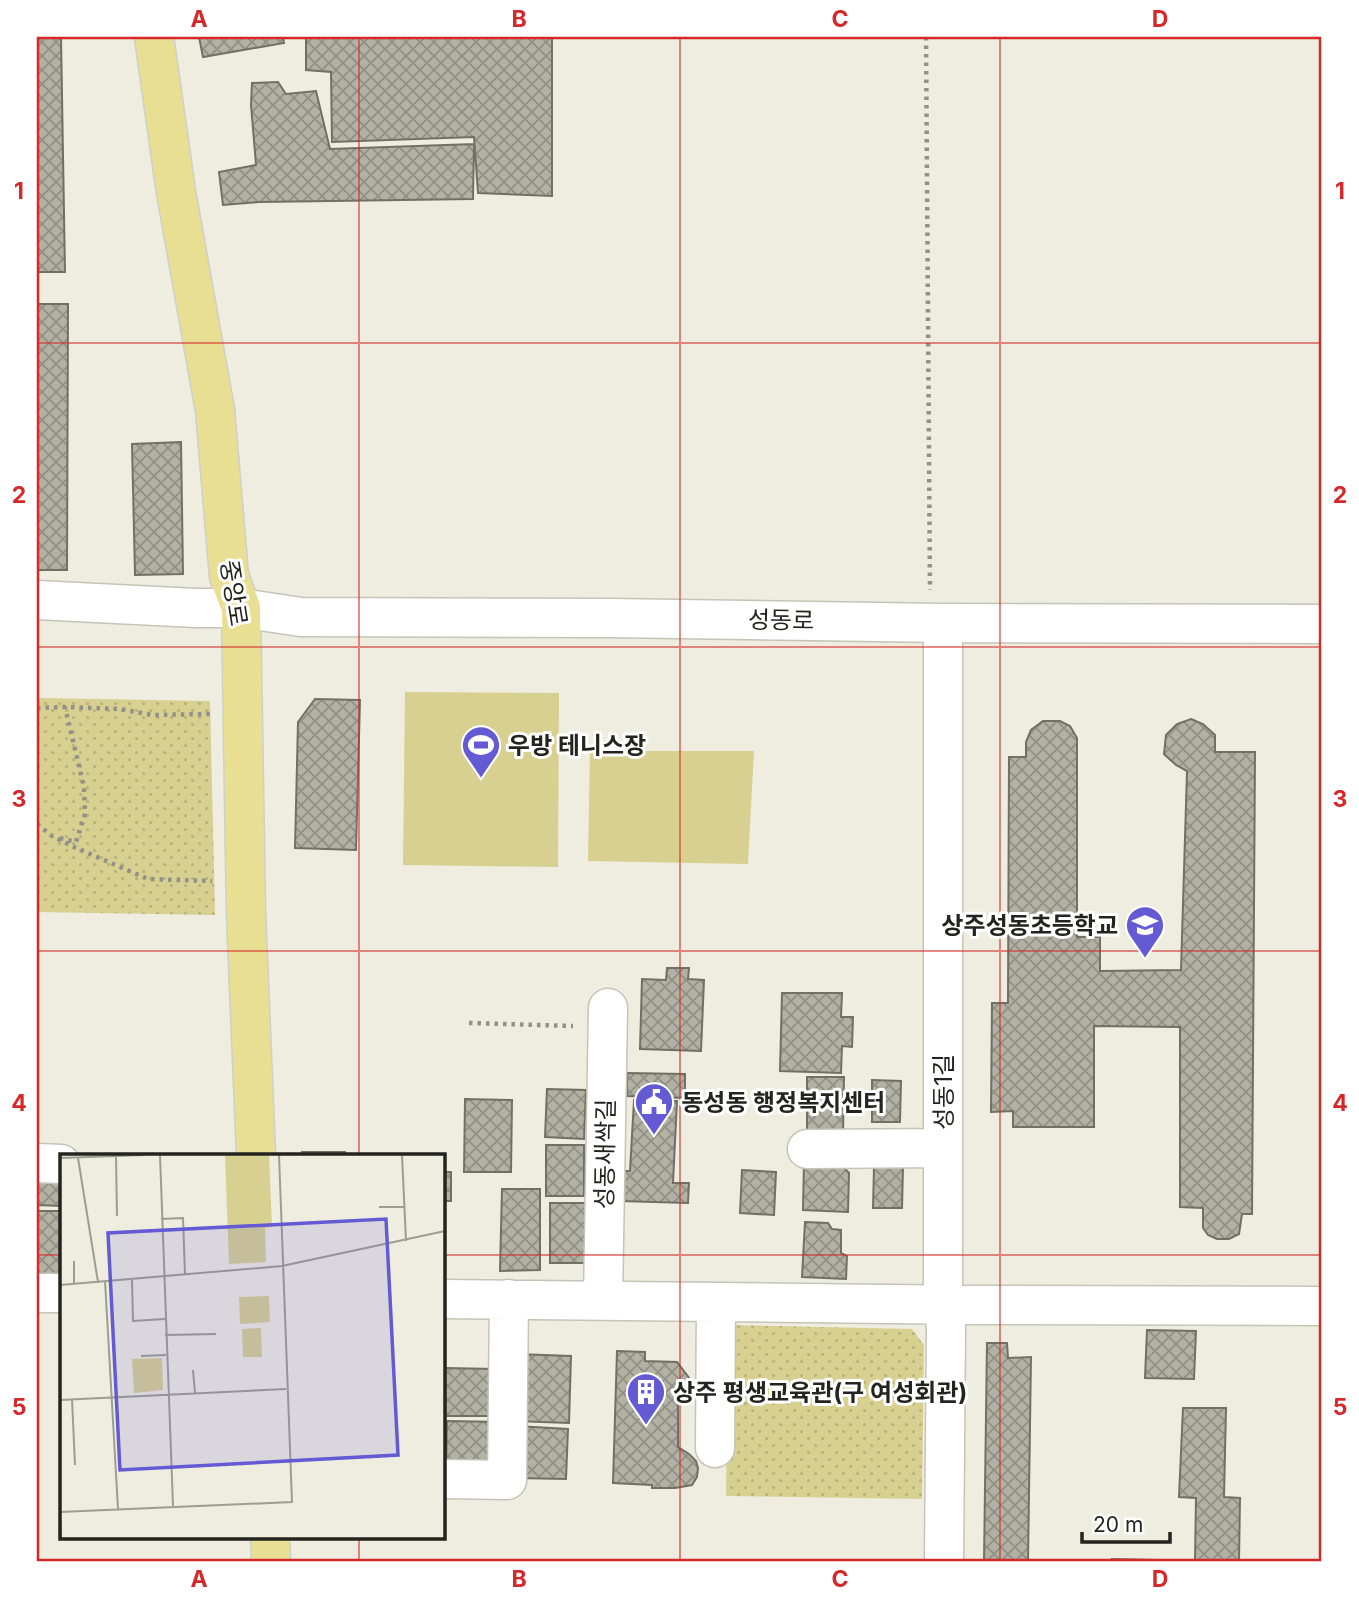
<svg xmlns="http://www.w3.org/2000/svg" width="1359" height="1598" font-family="Inter,'Noto Sans KR',sans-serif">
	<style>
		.green { fill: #d8d090 }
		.park { fill: url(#park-dots) }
		.building { fill: url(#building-cross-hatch); stroke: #727065; stroke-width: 2 }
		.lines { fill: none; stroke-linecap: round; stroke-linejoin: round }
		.minor-casing { stroke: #c5c4b7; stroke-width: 41 }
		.major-casing { stroke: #cfcfce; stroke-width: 41 }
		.path { stroke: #929187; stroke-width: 4.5; stroke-dasharray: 3.5 5; stroke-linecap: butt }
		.minor { stroke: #fff; stroke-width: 38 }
		.major { stroke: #e9df92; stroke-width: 38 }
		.grid { fill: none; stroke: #d62828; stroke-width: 2; stroke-opacity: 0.55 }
		.labels { text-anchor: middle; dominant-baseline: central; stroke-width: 6; stroke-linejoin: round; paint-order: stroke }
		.street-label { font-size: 24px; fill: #24241f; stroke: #fff }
		.poi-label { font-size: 24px; font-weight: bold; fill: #24241f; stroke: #fff; text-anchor: start }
		.inset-road { fill: none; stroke: #9d9d92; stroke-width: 2 }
		.view { fill: #645ad4; fill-opacity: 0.15; stroke: #645ad4; stroke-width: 3.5 }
		.inset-edge { fill: none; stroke: #24241f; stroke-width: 3.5 }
		.neatline { fill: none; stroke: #d62828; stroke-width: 2.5 }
		.grid-label { font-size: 23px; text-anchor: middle; font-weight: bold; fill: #d62828 }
	</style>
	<defs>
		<pattern id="park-dots" width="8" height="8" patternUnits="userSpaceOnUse" patternTransform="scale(1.75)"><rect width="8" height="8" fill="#d8d090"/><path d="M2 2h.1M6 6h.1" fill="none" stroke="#b9b27c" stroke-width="1.8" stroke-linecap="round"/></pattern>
		<pattern id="building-cross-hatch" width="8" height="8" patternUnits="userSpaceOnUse" patternTransform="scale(1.75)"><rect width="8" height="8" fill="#b2b1a4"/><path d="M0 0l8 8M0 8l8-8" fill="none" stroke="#919085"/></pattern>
	</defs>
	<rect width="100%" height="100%" fill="#eeeddf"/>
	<!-- green -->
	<path class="green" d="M405,692L559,693L558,867L403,865Z
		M590,751H754L748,864L588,861Z"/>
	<!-- park -->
	<path class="park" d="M37,698L210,701L215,915L37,912Z
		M728,1325L912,1329L924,1345L922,1499L726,1496Z"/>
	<!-- building -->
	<path class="building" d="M37,37H61L65,272H37Z
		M199,37H283L284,43L203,57Z
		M306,37H552V196L478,193L474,137L332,142L331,72L306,70Z
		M278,82L286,94L316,91L330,149L474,144L473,199L259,202L223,205L219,172L256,165L251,105L252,83Z
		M37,304H68L67,570H37Z
		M181,442L183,574L135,575L132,444Z
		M315,699L360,700L356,850L295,848L298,722Z
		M1191,719L1203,724L1215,735V752H1255L1252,1214H1242L1239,1234L1229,1239H1217L1208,1235L1203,1228V1208L1180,1207V1027L1094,1026V1127H1013V1111L991,1112L992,1003H1008L1009,757H1026V742L1031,730L1043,721H1060L1070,726L1077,738V937H1100V971L1181,970L1187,771L1176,765L1164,754L1166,735L1177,724Z
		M667,968H689L688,979L704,980L701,1051L640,1049L642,979L666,980Z
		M782,993H842L841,1017H853L852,1047L842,1046L841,1073L780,1071Z
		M627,1073L685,1074V1098L627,1096Z
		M807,1077H844L843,1135H807Z
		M872,1080L901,1081L900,1122H872Z
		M547,1089L586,1090L584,1139L545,1137Z
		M465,1099L512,1100L511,1172H464Z
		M634,1100L677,1101L673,1183H689L688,1203L620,1201L622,1171H630Z
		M546,1145H584V1196H546Z
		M302,1152H345V1155H302Z
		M804,1162L840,1164L849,1173L848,1212L803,1210Z
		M874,1167H903L902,1208H873Z
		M742,1170L776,1172L774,1215L740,1213Z
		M37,1171L61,1172V1206L37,1205Z
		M443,1172H451V1201H443Z
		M502,1189H540V1270L500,1271Z
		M550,1203H587L586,1263H550Z
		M37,1211H61V1280H37Z
		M805,1222L828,1223L832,1229L841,1230V1253L847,1256L846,1279L802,1277Z
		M1147,1330L1196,1331L1194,1379L1145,1378Z
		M987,1343H1007L1008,1358L1031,1357L1028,1561H984Z
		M617,1351L645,1352V1361L677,1362L693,1383L696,1389L694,1398L678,1404V1447L689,1454L696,1461L698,1468L697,1477L692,1485L675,1488H652V1485L613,1483Z
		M517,1354L571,1356L569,1423L515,1421Z
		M445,1368L496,1369L497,1416H445Z
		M1183,1408H1226L1224,1497L1240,1498L1239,1561H1195L1196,1498L1179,1497Z
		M447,1421L501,1422L496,1472H446Z
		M516,1426L568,1429L566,1479L516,1478Z
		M1112,1559L1158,1560V1561H1112Z"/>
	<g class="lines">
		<!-- minor casing -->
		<g class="minor-casing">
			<path id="minor" d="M37,600L196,608H241L301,617L610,618L943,623L1322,624
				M943,623V1305L946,1327L944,1561
				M807,1149L943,1148
				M37,1163L61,1164
				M37,1293H61
				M443,1299L975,1305L1322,1306
				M603,1300L608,1008
				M715,1448L716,1302
				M443,1479L507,1480L509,1299"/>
		</g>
		<!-- major casing -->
		<g class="major-casing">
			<path id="major" d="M154,37L176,192L215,410L229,576L241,608L246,913L256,1155
				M270,1537L271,1561"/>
		</g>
		<!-- path -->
		<path class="path" d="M926,37L930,590
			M37,708L65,707L120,709L152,715L210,714
			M37,824L52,836L74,847L148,879L212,881
			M60,838L76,842L85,814L84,787L65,707
			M469,1023L573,1026"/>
		<!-- minor -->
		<use href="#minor" class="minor"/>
		<!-- major -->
		<use href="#major" class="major"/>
	</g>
	<!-- grid -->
	<path class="grid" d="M359,37V1155M680,37V1561M1000,37V1561M37,343H1322M37,647H1322M37,951H1322M37,1255H61M443,1255H1322M359,1537V1561"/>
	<!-- icons -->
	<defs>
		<g id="stadium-pin" transform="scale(2.0125)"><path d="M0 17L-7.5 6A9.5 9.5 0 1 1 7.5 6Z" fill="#645ad4" stroke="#fff"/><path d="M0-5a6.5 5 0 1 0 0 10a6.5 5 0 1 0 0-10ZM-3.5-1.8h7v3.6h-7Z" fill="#fff"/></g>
		<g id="school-pin" transform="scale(2.0125)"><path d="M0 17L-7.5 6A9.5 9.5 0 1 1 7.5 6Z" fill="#645ad4" stroke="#fff"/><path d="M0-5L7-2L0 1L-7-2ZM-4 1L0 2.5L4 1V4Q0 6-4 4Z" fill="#fff"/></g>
		<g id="civic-pin" transform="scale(2.0125)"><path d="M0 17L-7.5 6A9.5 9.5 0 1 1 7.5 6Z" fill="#645ad4" stroke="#fff"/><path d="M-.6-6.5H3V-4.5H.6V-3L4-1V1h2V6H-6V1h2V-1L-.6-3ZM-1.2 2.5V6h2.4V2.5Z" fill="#fff"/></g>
		<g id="building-pin" transform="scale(2.0125)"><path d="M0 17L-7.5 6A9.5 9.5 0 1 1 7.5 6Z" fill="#645ad4" stroke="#fff"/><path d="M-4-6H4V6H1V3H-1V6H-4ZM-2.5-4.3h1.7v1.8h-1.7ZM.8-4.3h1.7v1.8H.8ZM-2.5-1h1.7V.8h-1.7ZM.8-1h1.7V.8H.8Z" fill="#fff"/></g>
	</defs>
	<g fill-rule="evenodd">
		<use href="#stadium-pin" x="481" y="745"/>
		<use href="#school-pin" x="1145" y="925"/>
		<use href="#civic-pin" x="654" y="1102"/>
		<use href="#building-pin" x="646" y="1392"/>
	</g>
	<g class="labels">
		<!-- street labels -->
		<g class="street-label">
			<text transform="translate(234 593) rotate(81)">중앙로</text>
			<text transform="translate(781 620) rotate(1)">성동로</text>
			<text transform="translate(943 1092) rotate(-90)">성동1길</text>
			<text transform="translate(605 1154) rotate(-89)">성동새싹길</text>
		</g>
		<!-- poi labels -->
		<g class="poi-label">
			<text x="508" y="745">우방 테니스장</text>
			<text x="1118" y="925" text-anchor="end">상주성동초등학교</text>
			<text x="681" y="1102">동성동 행정복지센터</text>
			<text x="673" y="1392">상주 평생교육관(구 여성회관)</text>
		</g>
	</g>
	<!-- overview -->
	<g transform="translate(60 1154)">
		<rect width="385" height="385" fill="#eeeddf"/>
		<path d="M209,142L210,168L180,170L179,143ZM201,174L202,203H183L182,175Z" fill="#d8d090"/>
		<path d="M165,1H209L212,73L205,74L206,108L169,110ZM102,204L103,236L74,239L72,205Z" fill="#d8d090"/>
		<path class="inset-road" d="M100,1L113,352M342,1L346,87M56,2L57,62M0,4L85,1M18,4L38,128M319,53H345M101,65L123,64L125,120M14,107V129M72,125L73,167L105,165M45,127L58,355M0,131L222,112L385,77M105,181L156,180M81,202L106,201M133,216L135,239M12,245L15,311M0,246L226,235M0,358L232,348L219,1M0,360L1,384"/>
		<path class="view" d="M326,65L338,301L60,316L48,79Z"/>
		<rect width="385" height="385" class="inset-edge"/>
	</g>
	<!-- border -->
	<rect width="1359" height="1598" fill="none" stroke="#ffffff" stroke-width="77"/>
	<!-- scale -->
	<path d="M1082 1532v10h88v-10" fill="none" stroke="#24241f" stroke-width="3.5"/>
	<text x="1093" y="1532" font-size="21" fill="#24241f" stroke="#ffffff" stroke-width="5" paint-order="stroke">20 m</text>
	<rect x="38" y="38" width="1282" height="1522" class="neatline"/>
	<g class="grid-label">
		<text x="199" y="27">A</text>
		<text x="519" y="27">B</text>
		<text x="840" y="27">C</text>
		<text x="1160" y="27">D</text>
		<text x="19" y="199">1</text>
		<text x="1340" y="199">1</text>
		<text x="19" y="503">2</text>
		<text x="1340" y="503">2</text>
		<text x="19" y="807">3</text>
		<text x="1340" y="807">3</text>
		<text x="19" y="1111">4</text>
		<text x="1340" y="1111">4</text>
		<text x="19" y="1415">5</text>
		<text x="1340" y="1415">5</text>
		<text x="199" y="1587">A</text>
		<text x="519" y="1587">B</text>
		<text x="840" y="1587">C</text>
		<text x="1160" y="1587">D</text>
	</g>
</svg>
